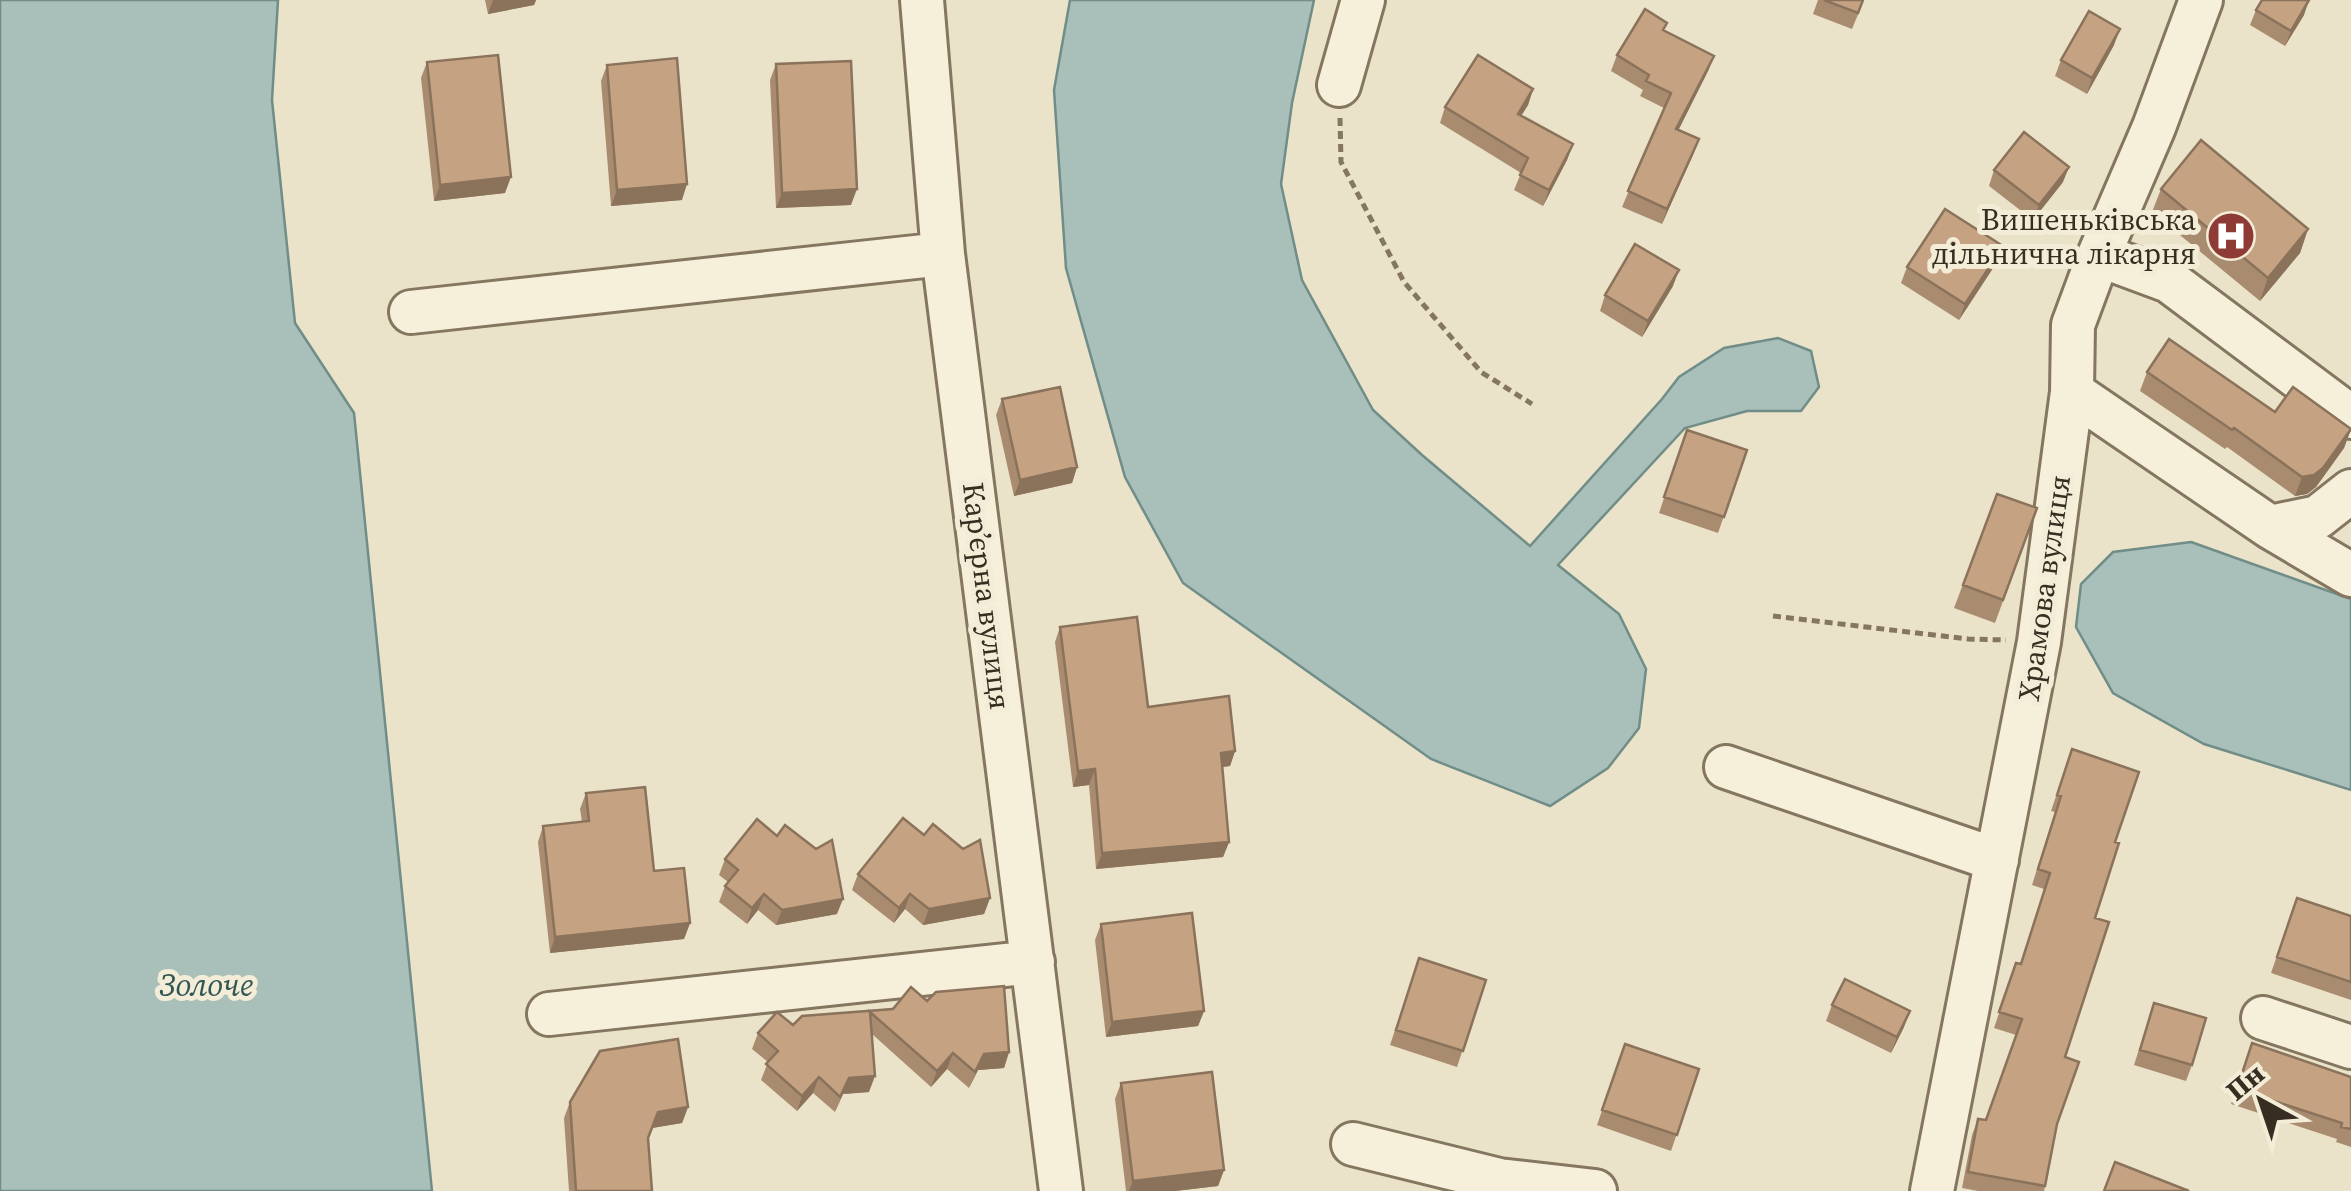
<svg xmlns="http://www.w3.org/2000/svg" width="2351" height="1191" font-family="'Source Serif 4',serif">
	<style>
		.water { fill: #a9bfba; stroke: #708d88; stroke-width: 2.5 }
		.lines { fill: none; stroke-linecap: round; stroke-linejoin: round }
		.minor-casing { stroke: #85765f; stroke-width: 48 }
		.path { stroke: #85765f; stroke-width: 5; stroke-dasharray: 8 5; stroke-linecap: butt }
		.minor { stroke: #f6f0db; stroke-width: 42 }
		.wall { fill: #a98c70 }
		.shaded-wall { fill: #8a725b }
		.building { fill: #c5a382; stroke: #8a725b; stroke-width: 2.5 }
		.labels { text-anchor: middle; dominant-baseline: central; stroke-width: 10; stroke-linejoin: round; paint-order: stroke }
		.poi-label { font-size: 30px; fill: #372d21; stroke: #f3edd8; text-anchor: end }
		.street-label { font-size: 30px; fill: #372d21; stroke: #f3edd8 }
		.water-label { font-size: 32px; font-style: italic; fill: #325555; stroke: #f3edd8 }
	</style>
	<rect width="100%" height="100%" fill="#eae3c9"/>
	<!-- water -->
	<path class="water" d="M0,0H278L272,100L295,323L354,413L432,1191H0Z
		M1070,0H1314L1292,103L1281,184L1302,280L1373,410L1422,455L1530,546L1662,399L1679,377L1724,348L1778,338L1811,351L1819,387L1801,411H1747L1685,428L1558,565L1619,614L1646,669L1639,728L1608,768L1550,806L1431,759L1183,583L1125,477L1066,268L1054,90Z
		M2191,542L2351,599V790L2204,744L2113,693L2076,627L2081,584L2113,552Z"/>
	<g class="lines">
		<!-- minor casing -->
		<g class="minor-casing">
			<path id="minor" d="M922,0L943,254L1061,1191
				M1339,85L1363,0
				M2099,255L2169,281L2351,417
				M411,312L943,254
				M2072,392L2270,527L2351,575
				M2270,527L2318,517L2351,491
				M1726,767L1997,860
				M549,1014L1033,962
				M2263,1018L2351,1047
				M1353,1144L1499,1180L1595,1191
				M1932,1191L2039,642L2072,392L2073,325L2099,255L2154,127L2201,0"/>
		</g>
		<!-- path -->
		<path class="path" d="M1340,118L1341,162L1404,282L1481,372L1532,404
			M1773,616L1968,639L2006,640"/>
		<!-- minor -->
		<use href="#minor" class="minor"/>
	</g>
	<!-- wall -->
	<path class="wall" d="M485,0H536L534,5L488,14Z
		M1818,0H1864L1852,29L1813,14Z
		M2256,10L2304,15L2285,46L2250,25Z
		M1664,31L1714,56L1708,71L1678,130L1699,139L1662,224L1622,207L1664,108L1640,96L1643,90L1611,71L1617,55Z
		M2114,45L2087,94L2055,76L2061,60Z
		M427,62L505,193L434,201L421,78Z
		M776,64L851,205L776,208L770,80Z
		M607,65L682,200L611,206L601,81Z
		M1533,89L1528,105L1521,116L1573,144L1567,160L1543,206L1514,190L1521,173L1440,123L1445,107Z
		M1994,170L2063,182L2033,220L1989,186Z
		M2161,189L2308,229L2300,253L2260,301L2152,212Z
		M2003,246L1997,262L1959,320L1901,283L1907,267Z
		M1673,286L1642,337L1600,311L1605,295Z
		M2147,372L2275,412L2351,429L2344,448L2316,487L2307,494L2295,496L2227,447L2225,449L2140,391Z
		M1002,399L1077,467L1072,483L1014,496L996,415Z
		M1687,430L1747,450L1718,533L1659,513Z
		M1997,494L2037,508L1995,623L1954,608Z
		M1060,627L1148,707L1235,751L1230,766L1222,767L1229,842L1223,857L1096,869L1089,785L1073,787L1055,642Z
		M2072,749L2115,842L2095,918L2065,1057L2057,1124L2045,1186L2044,1191H1978L1962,1188L1972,1135L1978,1119L1986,1120L2016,1035L1994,1028L2016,963L2021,964L2044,889L2032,885L2055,812L2051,811Z
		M586,793L654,871L690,923L684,939L550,953L538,842L543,826L582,822L580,809Z
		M725,859L837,914L776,925L758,910L747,924L719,902L725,886L728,882L719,875Z
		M858,874L990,898L984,914L923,925L905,909L894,923L852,890Z
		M2297,898L2351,916V1000L2271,973Z
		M1101,924L1204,1011L1198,1026L1106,1037L1095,940Z
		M1419,958L1486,980L1457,1067L1390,1045Z
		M927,1001L1009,1052L1004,1068L978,1070L969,1088L947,1069L931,1087L872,1034L869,1092L843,1094L835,1112L813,1093L797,1111L761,1080L768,1062L752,1049L758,1033Z
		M2154,1003L2192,1065L2186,1081L2134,1065Z
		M1832,1005L1904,1027L1891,1053L1826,1021Z
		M2252,1043L2351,1077V1147L2336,1142L2337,1139L2231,1104Z
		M1625,1044L1699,1069L1671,1151L1597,1125Z
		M1121,1083L1224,1170L1218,1186L1175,1191H1126L1115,1099Z
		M570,1102L688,1107L682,1123L652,1128L648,1139L651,1191H569L564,1118Z"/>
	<!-- shaded-wall -->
	<path class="shaded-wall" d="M493,0H536L534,5L488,14Z
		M2309,0L2304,15L2285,46L2291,31Z
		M2120,29L2114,45L2087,94L2092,78Z
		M1714,56L1708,71L1671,145L1676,129Z
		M1533,89L1528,105L1512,130L1518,114Z
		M1699,139L1693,155L1662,224L1667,209Z
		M1573,144L1567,160L1543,206L1549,190Z
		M2069,167L2063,182L2033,220L2039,205Z
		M511,177L505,193L434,201L440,185Z
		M687,184L682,200L611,206L617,190Z
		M857,189L851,205L776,208L782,193Z
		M2308,229L2300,253L2260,301L2268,278Z
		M2003,246L1997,262L1959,320L1965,304Z
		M1679,270L1673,286L1642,337L1648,321Z
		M2351,429L2344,448L2316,487L2307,494L2295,496L2302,477Z
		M1077,467L1072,483L1014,496L1020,480Z
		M1235,751L1230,766L1215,768L1221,753Z
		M1095,769L1089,785L1073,787L1078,771Z
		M1229,842L1223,857L1096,869L1102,853Z
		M764,894L758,910L747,924L752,908Z
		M910,894L905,909L894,923L899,908Z
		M990,898L984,914L923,925L929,909Z
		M843,899L837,914L776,925L782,910Z
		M690,923L684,939L550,953L555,937Z
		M1204,1011L1198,1026L1106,1037L1112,1022Z
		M1910,1011L1904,1027L1891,1053L1897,1037Z
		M1009,1052L1004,1068L978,1070L969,1088L984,1054Z
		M953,1053L947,1069L931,1087L937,1071Z
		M875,1076L869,1092L843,1094L835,1112L849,1078Z
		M819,1077L813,1093L797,1111L802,1096Z
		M688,1107L682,1123L652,1128L658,1112Z
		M1224,1170L1218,1186L1175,1191H1129L1133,1181Z"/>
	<!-- building -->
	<path class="building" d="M1824,0H1863L1858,13Z
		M2262,0H2309L2291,31L2256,10Z
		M1645,9L1667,23L1663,30L1714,56L1676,129L1699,139L1667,209L1628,191L1671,93L1646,81L1649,75L1617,55Z
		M2089,11L2120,29L2092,78L2061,60Z
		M498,55L511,177L440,185L427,62Z
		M1478,55L1533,89L1518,114L1573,144L1549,190L1520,175L1528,158L1445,107Z
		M677,58L687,184L617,190L607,65Z
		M851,61L857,189L782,193L776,64Z
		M2024,132L2069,167L2039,205L1994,170Z
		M2201,140L2308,229L2268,278L2161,189Z
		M1945,209L2003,246L1965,304L1907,267Z
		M1635,244L1679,270L1648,321L1605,295Z
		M2169,339L2275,412L2293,387L2351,429L2323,468L2314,475L2302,477L2234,428L2232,430L2147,372Z
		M1060,387L1077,467L1020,480L1002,399Z
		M1687,430L1747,450L1724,517L1664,497Z
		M1997,494L2037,508L2003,600L1963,585Z
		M1137,617L1148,707L1229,696L1235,751L1221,753L1229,842L1102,853L1095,769L1078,771L1060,627Z
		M2072,749L2139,772L2115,842L2119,843L2095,918L2109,922L2065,1057L2079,1062L2057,1124L2045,1186L1968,1172L1978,1119L1986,1120L2022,1019L1999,1012L2016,963L2021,964L2050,873L2038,869L2061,796L2057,795Z
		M645,787L654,871L684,868L690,923L555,937L543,826L589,821L586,793Z
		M903,818L924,835L933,824L963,849L980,840L990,898L929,909L910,894L899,908L858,874Z
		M757,819L777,836L785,825L816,849L832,840L843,899L782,910L764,894L752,908L725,886L738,870L725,859Z
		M2297,898L2351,916V982L2277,957Z
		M1192,913L1204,1011L1112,1022L1101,924Z
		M1419,958L1486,980L1463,1051L1396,1030Z
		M1845,979L1910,1011L1897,1037L1832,1005Z
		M1004,986L1009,1052L984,1054L975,1072L953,1053L937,1071L870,1012L875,1076L849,1078L840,1097L819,1077L802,1096L766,1064L778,1051L758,1033L777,1012L793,1025L802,1016L893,1009L911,987L927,1001L936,992Z
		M2154,1003L2206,1018L2192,1065L2140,1050Z
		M678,1039L688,1107L658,1112L648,1138L652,1191H576L570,1102L600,1051Z
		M2252,1043L2351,1077V1129L2341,1127L2342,1123L2237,1089Z
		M1625,1044L1699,1069L1677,1135L1602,1110Z
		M1212,1072L1224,1170L1133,1181L1121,1083Z
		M2115,1162L2189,1191H2104Z"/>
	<!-- icons -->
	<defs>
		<g id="hospital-disc" transform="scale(2.5)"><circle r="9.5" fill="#8e3b35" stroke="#f3edd8"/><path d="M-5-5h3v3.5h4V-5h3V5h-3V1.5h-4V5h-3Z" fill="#fff"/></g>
	</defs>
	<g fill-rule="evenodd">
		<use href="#hospital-disc" x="2231" y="236"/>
	</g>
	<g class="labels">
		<!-- poi labels -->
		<g class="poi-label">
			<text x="2196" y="219">Вишеньківська<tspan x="2196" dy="34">дільнична лікарня</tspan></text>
		</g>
		<!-- street labels -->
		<g class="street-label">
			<text transform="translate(2044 588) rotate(-82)">Храмова вулиця</text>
			<text transform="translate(987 596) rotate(83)">Карʼєрна вулиця</text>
		</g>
		<!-- water labels -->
		<g class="water-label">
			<text x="206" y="985">Золоче</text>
		</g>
	</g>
	<!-- north arrow -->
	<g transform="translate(2261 1101) rotate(320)" stroke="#f3edd8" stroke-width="8" paint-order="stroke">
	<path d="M0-8L18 38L0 25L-18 38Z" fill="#372d21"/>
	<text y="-15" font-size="28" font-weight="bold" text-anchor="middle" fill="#372d21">Пн</text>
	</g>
</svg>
